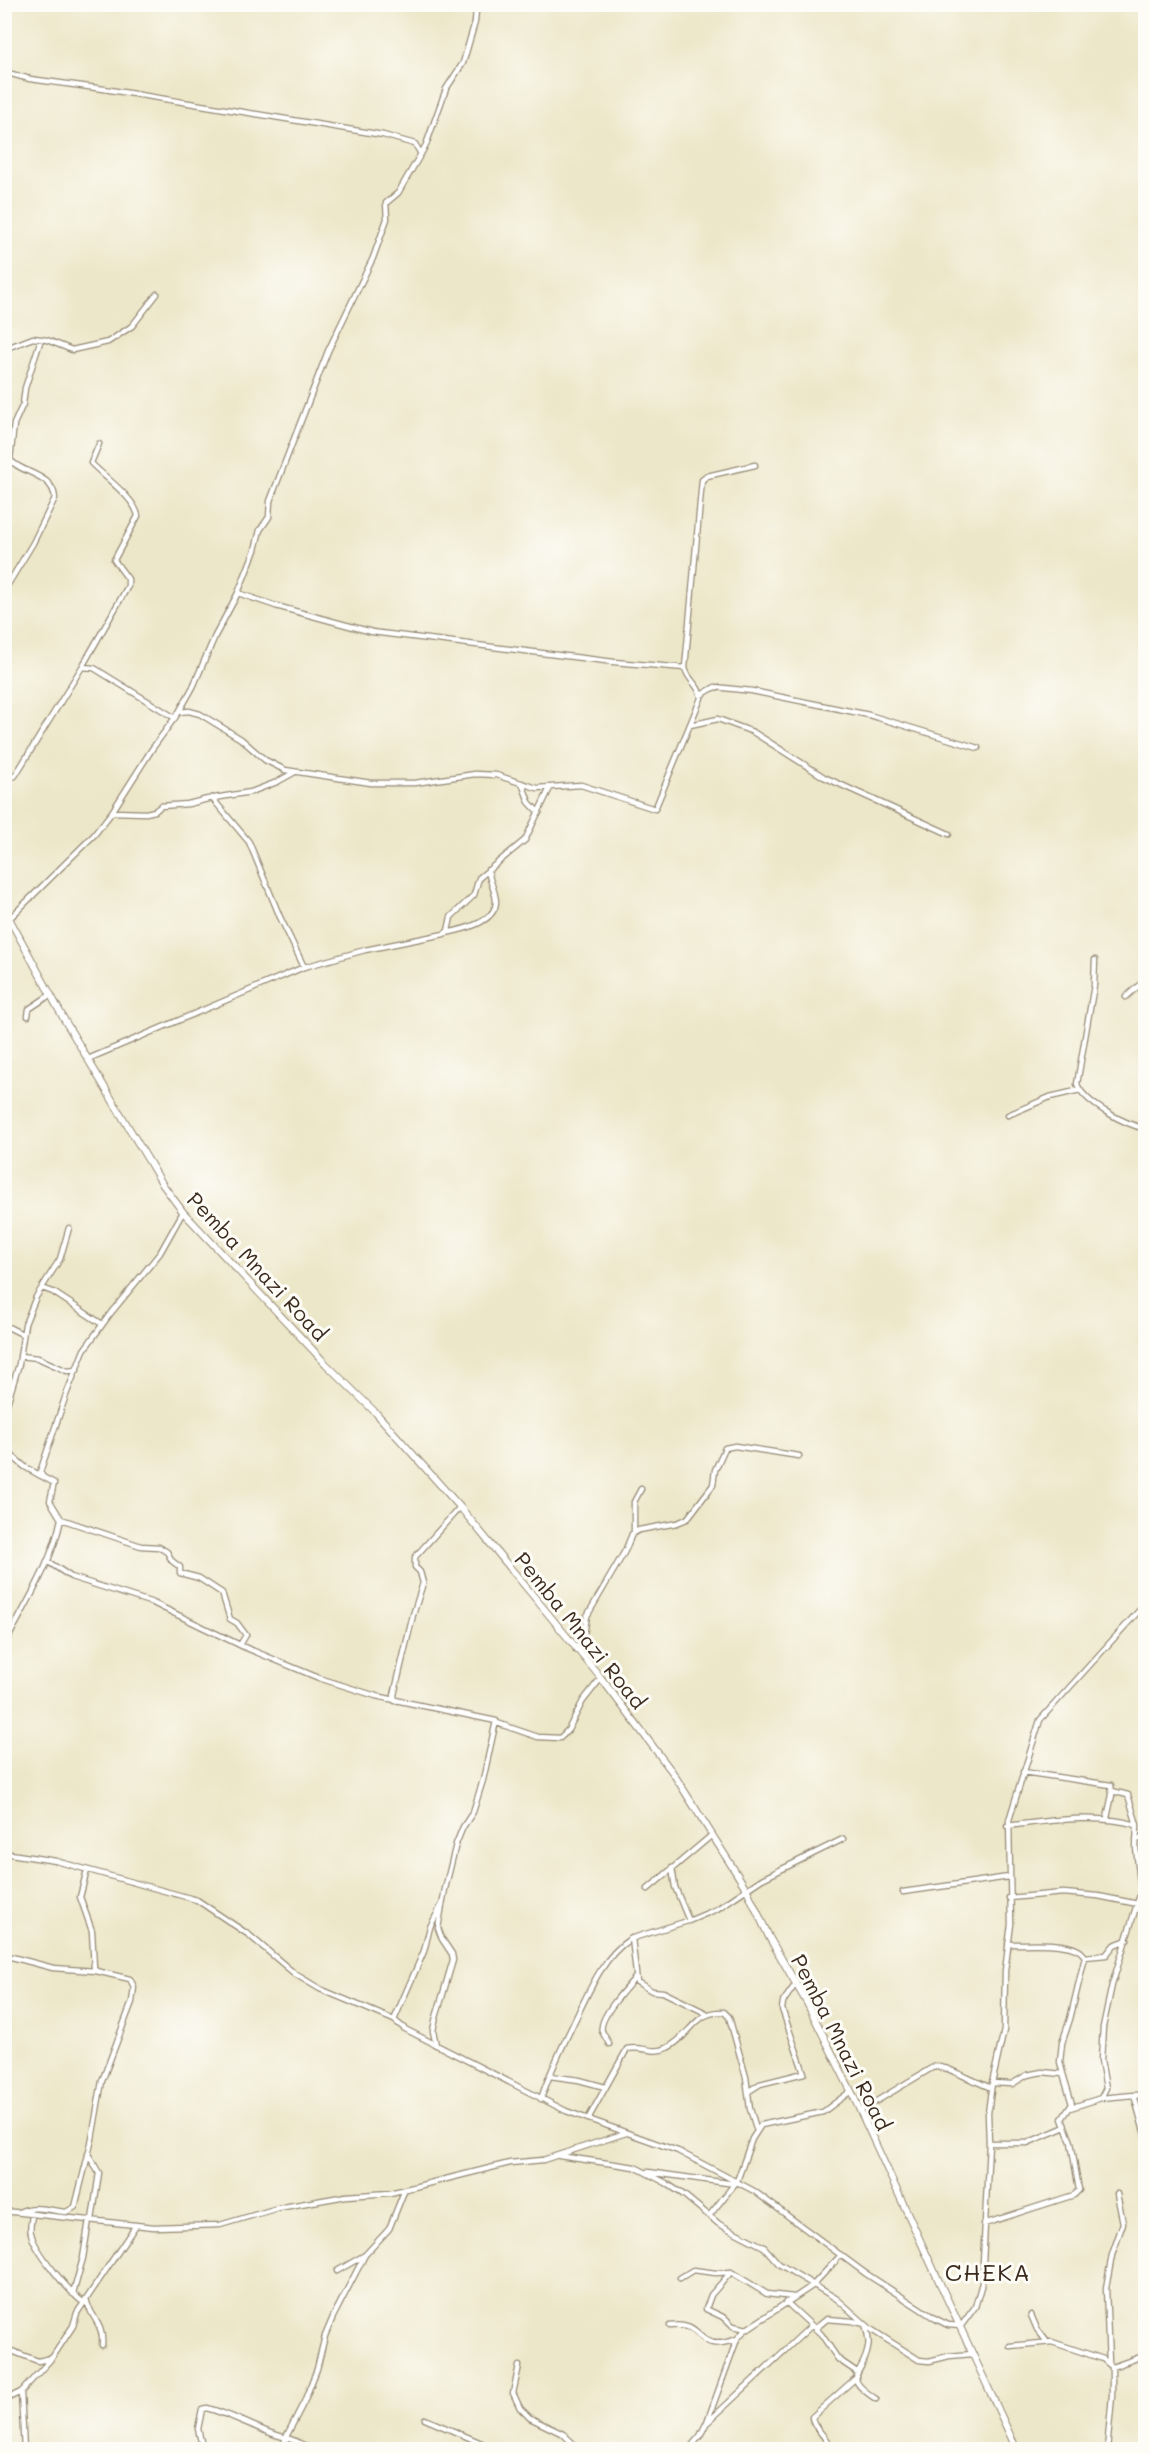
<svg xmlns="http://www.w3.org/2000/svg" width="1150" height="2454" font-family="Mali,sans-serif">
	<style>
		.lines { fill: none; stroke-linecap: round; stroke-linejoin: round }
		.minor-casing { stroke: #948874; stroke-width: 7 }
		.secondary-casing { stroke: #948874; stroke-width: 8 }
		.minor { stroke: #fff; stroke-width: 4.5 }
		.secondary { stroke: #fff; stroke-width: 6 }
		.labels { text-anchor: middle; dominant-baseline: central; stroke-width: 6; stroke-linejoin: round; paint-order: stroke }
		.street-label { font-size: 21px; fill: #3b2a1e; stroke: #fdfcf7 }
		.quarter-label { font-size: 24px; letter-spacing: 1.5px; fill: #3b2a1e; stroke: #fdfcf7 }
	</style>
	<rect width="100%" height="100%" fill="#fdfcf7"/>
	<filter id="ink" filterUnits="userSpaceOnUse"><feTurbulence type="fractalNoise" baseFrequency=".0167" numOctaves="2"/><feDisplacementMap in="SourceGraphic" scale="12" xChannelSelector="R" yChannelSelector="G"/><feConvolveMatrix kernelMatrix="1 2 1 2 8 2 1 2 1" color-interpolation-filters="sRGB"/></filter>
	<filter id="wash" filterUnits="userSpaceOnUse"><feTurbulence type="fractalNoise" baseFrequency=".008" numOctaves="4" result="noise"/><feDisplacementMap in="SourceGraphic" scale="24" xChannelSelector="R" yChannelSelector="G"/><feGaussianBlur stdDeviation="1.35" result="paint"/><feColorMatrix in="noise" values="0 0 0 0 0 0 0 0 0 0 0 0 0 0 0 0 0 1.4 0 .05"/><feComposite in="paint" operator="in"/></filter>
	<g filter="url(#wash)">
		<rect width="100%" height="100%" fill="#ede7c9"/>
	</g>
	<g filter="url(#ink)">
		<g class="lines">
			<!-- minor casing -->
			<g class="minor-casing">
				<path id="minor" d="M4,72L30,79L104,89L383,135L415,144L421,154
					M4,349L33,338L47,340L72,350L108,342L132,326L157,294
					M4,591L33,543L55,498C53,474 23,474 10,460L14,424L23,404L25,388L41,339
					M238,593L276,606L372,632L614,662L685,668
					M82,667L128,586V579L114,560L138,516C135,498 103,476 91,463L99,444
					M701,695L715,687L752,691L869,715L978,748
					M179,712L189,711L200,714L241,739L265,760L285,770L371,783H415L475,774L496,775L537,788L581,785L655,809L701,698C700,685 688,681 685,668L702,480L707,476L755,465
					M690,725L718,719L753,732L824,777L949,834
					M4,776L9,778L15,776L82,667L94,668L175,718
					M522,783L529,802L539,813
					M212,798L249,842L280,917L304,967
					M112,812L146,813L155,811L161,806L188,804L208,799L251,792L277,782L295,772
					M4,924L94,835L112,812L152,749L179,712L193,687L215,636L238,593L255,550L260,530L269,517L270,501L328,351L373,258L387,219L386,203L398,193L426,145L446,89L463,63L475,22L476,10L482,4
					M446,933C461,930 495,923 496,902C496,892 489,880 488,870
					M1095,960L1094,985L1077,1084C1085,1104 1125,1124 1146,1129
					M1126,997L1146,979
					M28,1016L29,1009L50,995
					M88,1059L304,967L365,950L444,934L448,931L451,917L474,895L479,878L525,840L550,788
					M1008,1115L1050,1097L1080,1090
					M42,1288L53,1292L102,1324
					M4,1325L22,1334
					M20,1356L38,1358L67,1371L77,1370
					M4,1414L19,1364L25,1324L36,1297L60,1259L69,1228
					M4,1449L25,1467L41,1476
					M61,1519L141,1546L159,1547L167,1552L172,1561L180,1567V1573L199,1578L222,1593L230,1619L237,1623L246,1635L240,1645
					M634,1532V1502L641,1489
					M47,1561L71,1577L153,1603L244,1647L319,1678L376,1696L496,1721L483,1780L473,1812L463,1827L456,1844L445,1889L438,1928L442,1939L452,1954L453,1960L435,2021L433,2031L436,2045
					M4,1646C25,1605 52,1564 61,1519L50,1501L54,1483L43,1477L40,1472L66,1395L84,1350L110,1314L160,1253L183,1212
					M576,1650L583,1641L587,1616L625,1551L632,1534L639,1530L677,1523L687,1519L713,1485L715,1470L725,1448L735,1446L799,1456
					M395,1701L394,1695L413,1615L423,1583L420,1572L415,1567V1557L460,1507
					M497,1723L538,1737L560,1738L568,1730L583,1701L601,1678
					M1023,1772L1111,1785L1112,1795L1107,1818
					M1007,1826C1050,1821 1095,1813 1137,1825
					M1136,1839H1146
					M4,1853L56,1861L197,1900L249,1935L295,1974L320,1989L394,2020L405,2029L566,2111L678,2151L754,2191L865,2273L936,2319L948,2325L961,2326L975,2307L982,2283L989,2143L988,2113L992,2083L1004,2030L1005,1971L1011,1924L1009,1820L1040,1720L1146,1603
					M672,1868L675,1887L689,1921
					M648,1889L712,1835
					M903,1892L1009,1877
					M1009,1898L1063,1893L1098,1896L1138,1904
					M632,1938L637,1982L652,1991L663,1992L706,2013
					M1008,1944C1026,1945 1077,1939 1085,1957
					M4,1955L53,1968L96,1971
					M394,2020L424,1951L430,1927L441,1906
					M609,2044C607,2039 604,2036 602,2031C598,2018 627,1987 635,1978
					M1063,2074L1060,2062L1062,2043L1070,2019L1085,1957L1106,1955L1114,1945L1127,1940
					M550,2076L579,2080L605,2087
					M749,2091L760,2084L804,2073L782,2009L783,2002L795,1985
					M1134,2095H1146
					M1101,2098L1134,2095L1146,2139
					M541,2099C550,2071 563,2045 576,2018C590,1989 603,1957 630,1939L691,1920L717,1909L762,1879L843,1839
					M1070,2108L1101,2098L1106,2088L1101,2060L1103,2027L1112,1985L1141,1891L1136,1848L1137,1825L1128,1795L1112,1791
					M860,2111L935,2066L948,2069L991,2088
					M588,2119L627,2049C642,2045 653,2055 667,2048C692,2036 693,2011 724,2012L729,2017L746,2077L750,2109L757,2131
					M989,2143H1027L1065,2127
					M88,2154L99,2173L92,2220
					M559,2156L635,2167L666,2183L684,2195L719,2224L764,2247L779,2264L837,2299L872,2330L919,2360L929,2361L949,2356L972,2354
					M648,2172L735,2184
					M4,2211L154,2227L220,2225L278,2208L346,2196L390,2193L510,2163L543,2160L626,2133
					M19,2212C36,2204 49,2211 66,2212L75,2207L92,2139L102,2081L132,2002L134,1987L130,1979L96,1971L94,1968L92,1931L80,1897L87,1870
					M32,2214C32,2220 29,2227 31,2233C34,2250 69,2292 84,2303
					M709,2216L737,2181L752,2139L761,2125L823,2112L851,2091
					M984,2224L1074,2195L1079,2190L1071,2142L1062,2119L1072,2104L1063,2074L1042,2072L1027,2075L1012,2084L992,2083
					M337,2271L365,2255
					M731,2272L711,2295L706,2309L725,2318L733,2326L748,2329
					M680,2278L693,2270L716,2273L731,2272L767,2294L794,2297
					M73,2294L83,2258L89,2220
					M86,2300C92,2319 104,2325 102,2345
					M786,2302L821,2334L838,2359L857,2372
					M1031,2315L1037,2329L1047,2342
					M670,2326C707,2321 693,2355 737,2339
					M815,2329L827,2319L852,2321L865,2324C867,2332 870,2340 868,2348C863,2377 840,2375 876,2399
					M1010,2346L1052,2342L1103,2359L1110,2365
					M4,2348L38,2361L52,2358L73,2326L77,2313L136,2225
					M1109,2363L1106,2288L1112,2255L1123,2223L1117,2194
					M519,2366L513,2393L520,2408L530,2418L563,2434L580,2450
					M4,2400L21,2392
					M425,2419L498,2450
					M708,2422L811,2326
					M828,2443C824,2435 812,2425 812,2417L857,2377
					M24,2450L21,2392L51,2359
					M203,2450L198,2429L202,2409L207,2408C229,2414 248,2424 268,2432C283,2438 297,2439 311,2450
					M282,2450L286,2437L304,2402L317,2369L325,2336L333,2317L365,2255L389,2229L405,2189
					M688,2450L700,2436L707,2422L737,2339L744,2331L812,2286L841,2255
					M1107,2450L1112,2396V2367L1146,2355"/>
			</g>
			<!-- secondary casing -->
			<g class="secondary-casing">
				<path id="secondary" d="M4,909L65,1021L163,1185L183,1212L326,1364L376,1413L460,1507L601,1678L673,1773L747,1890L769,1937L807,2003L851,2091L1017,2450"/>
			</g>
			<!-- minor -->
			<use href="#minor" class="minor"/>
			<!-- secondary -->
			<use href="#secondary" class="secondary"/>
		</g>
	</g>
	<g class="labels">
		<!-- street labels -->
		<g class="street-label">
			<text transform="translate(258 1266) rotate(47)">Pemba Mnazi Road</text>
			<text transform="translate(581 1630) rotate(51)">Pemba Mnazi Road</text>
			<text transform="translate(842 2042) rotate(63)">Pemba Mnazi Road</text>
		</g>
		<!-- quarter labels -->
		<g class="quarter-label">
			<text x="988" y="2271">CHEKA</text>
		</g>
	</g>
	<!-- margin -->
	<rect width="1150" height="2454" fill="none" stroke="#fdfcf7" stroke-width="24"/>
</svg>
